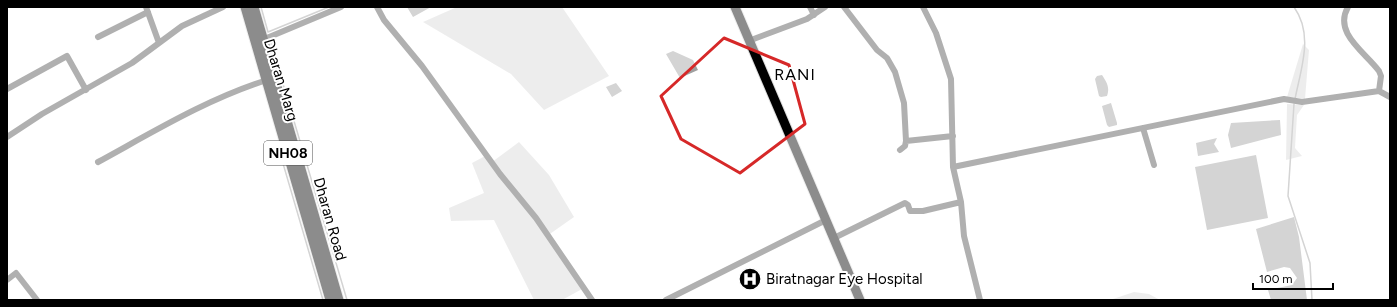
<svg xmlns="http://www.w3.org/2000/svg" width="1397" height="307" font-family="Figtree,sans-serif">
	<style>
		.green { fill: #d8d8d8 }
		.water { fill: #9f9f9f }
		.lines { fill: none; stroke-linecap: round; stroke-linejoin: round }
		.stream { stroke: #9f9f9f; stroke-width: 1.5 }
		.primary-casing { stroke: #dbdbdb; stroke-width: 11 }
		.street { stroke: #515151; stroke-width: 6 }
		.primary { stroke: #000; stroke-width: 9 }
		.marked { fill: none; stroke: #d62828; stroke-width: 3; stroke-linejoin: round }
		.labels { text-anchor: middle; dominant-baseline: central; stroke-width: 4; stroke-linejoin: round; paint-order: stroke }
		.shield { fill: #fff; stroke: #4c4c4c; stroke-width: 1 }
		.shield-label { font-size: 14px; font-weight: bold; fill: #000 }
		.street-label { font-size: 15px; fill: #000; stroke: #fff }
		.poi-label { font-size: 15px; fill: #000; stroke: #fff; text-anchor: start }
		.neighbourhood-label { font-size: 16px; letter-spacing: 1px; fill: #000; stroke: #fff }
	</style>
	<rect width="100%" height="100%" fill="#fff"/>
	<!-- green -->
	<path class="green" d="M457,7H562L609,76L544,110L511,74L423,22Z
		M1303,44L1309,50L1305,99L1287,97Z
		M1287,104L1304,105L1297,115L1295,148L1302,156L1286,160Z
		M519,142L549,175L574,217L547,236L584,288L562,300H534L494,220L451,221L449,208L484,193L472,163L487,155L492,162Z
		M1134,292L1149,294L1160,300H1110Z"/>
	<!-- water -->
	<path class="water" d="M407,7H431L413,17Z
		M673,51L693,60L698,70L680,78L666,54Z
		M1102,75C1107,83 1110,87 1107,96L1101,97L1099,96L1095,79L1097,76Z
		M616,83L622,91L612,97L606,87Z
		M1111,103L1117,123V125L1109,127L1107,125L1102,106Z
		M1280,120L1281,135L1231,148L1228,135L1231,123Z
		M1217,138L1214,144L1219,152L1198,156L1196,143Z
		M1256,155L1268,218L1207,230L1195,167Z
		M1294,217L1299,237L1307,300H1271L1268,290L1292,285L1297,278L1290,268L1284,267L1267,272L1256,229Z"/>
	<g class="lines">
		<!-- stream -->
		<path class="stream" d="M261,7L268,32L329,7
			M1294,7C1314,35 1301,68 1295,99
			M270,40L347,300
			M1294,104L1288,196L1310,263L1312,300
			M282,160L323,300"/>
		<!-- primary casing -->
		<g class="primary-casing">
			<path id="primary" d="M245,7L330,300
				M254,7L339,300
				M735,7L860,300"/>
		</g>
		<!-- street -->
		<path class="street" d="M146,7L159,43
			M377,7L384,20L422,66L500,174L536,218L592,300
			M810,7L814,15
			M844,7L877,50L887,58L895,72L904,103L906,141L905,146L900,150
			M923,7L936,33L951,79L953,167L961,202L964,236L980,300
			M1348,7C1333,33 1365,52 1379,71L1381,76L1379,91
			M98,37L148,12
			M262,40L341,7
			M751,40L807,19L825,7
			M7,89L67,56L86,90
			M1143,128L1154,165
			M7,137L42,114L132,63L182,26L223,7
			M906,141L953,136
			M98,162C153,132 207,99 267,80
			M953,167L1284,99L1302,102L1379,91L1390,97
			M834,238L905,203L908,205L910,211H923L961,202
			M7,280L16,273L37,300
			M666,300L826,220"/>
		<!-- primary -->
		<use href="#primary" class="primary"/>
	</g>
	<!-- marked area -->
	<path d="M0 0H1397V307H0ZM724,38L789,65L805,124L740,173L681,139L661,96Z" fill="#fff" fill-opacity=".55" fill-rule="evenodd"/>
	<path class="marked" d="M724,38L789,65L805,124L740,173L681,139L661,96Z"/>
	<!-- icons -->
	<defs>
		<g id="hospital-disc" transform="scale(1.15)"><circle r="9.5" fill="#000" stroke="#fff"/><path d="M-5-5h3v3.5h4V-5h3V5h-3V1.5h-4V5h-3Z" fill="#fff"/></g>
	</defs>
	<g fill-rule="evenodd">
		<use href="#hospital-disc" x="750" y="279"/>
	</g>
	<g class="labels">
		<!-- shield labels -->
		<rect class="shield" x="264" y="141" width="48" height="24" rx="3"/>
		<g class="shield-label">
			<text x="288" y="153">NH08</text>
		</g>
		<!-- street labels -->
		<g class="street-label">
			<text transform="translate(281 80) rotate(73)">Dharan Marg</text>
			<text transform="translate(330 219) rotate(74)">Dharan Road</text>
		</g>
		<!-- poi labels -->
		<g class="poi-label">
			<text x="766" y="279">Biratnagar Eye Hospital</text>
		</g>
		<!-- neighbourhood labels -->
		<g class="neighbourhood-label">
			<text x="795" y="74">RANI</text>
		</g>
	</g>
	<!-- border -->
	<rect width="1397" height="307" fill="none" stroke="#000000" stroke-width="16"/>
	<!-- scale -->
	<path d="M1253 283v6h80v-6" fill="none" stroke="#000000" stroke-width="2"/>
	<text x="1259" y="283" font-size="12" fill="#000000" stroke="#ffffff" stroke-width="3" paint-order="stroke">100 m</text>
</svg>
